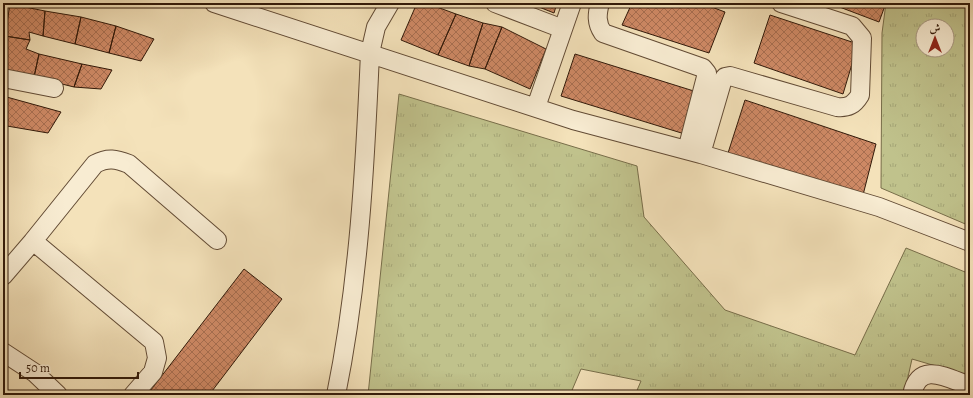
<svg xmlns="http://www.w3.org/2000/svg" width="973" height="398" font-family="Alegreya,Amiri,serif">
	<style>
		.grass { fill: url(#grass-tufts); stroke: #786e4a; fill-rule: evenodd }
		.building { fill: url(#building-cross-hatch); stroke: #311909 }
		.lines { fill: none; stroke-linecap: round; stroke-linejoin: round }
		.minor-casing { stroke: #624b35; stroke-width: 20 }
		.minor { stroke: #f8ecd2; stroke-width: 18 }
	</style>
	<defs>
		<pattern id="grass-tufts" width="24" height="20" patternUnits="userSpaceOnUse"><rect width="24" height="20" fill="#c0c28c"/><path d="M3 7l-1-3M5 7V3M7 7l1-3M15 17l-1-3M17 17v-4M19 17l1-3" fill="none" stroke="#a5a677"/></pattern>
		<pattern id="building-cross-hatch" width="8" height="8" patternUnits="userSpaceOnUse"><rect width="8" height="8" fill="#ce8965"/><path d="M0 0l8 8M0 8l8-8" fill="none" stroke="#a86f51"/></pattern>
	</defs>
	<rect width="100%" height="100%" fill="#f4e2ba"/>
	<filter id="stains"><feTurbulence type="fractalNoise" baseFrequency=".005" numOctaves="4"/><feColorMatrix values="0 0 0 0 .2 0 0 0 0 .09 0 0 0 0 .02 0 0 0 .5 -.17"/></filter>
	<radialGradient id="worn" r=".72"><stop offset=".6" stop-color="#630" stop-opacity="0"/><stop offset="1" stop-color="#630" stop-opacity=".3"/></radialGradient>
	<!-- grass -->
	<path class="grass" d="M886,3H970V226L881,188L882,33ZM923,26H947V50H923Z
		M399,94L637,166L644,217L725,310L855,355L906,248L970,274V376L912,359L904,395H635L641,381L581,369L570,395H368Z"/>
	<!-- building -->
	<path class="building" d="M417,3H426L456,14L438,55L401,40Z
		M529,3H557L554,13Z
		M632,3H701L725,12L709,53L622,25Z
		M829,3H886L879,22Z
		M10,4L45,11L43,36L29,32L30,40L5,36Z
		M45,11L81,17L75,44L43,36Z
		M456,14L483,23L469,66L438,55Z
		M770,15L858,44L843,94L754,63Z
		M81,17L116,26L109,53L75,44Z
		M483,23L502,27L485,69L469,66Z
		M116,26L154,39L141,61L109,53Z
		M502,27L546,49L530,89L485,69Z
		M5,36L30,40L26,49L39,54L34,77L3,69Z
		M39,54L82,64L74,87L34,77Z
		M575,54L697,92L688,135L561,96Z
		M82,64L112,70L101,89L74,87Z
		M3,96L61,112L48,133L7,126L3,154Z
		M745,100L876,144L863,195L728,153Z
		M244,269L282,299L209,395H147Z"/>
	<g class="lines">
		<!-- minor casing -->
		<g class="minor-casing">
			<path id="minor" d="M214,3L573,120L701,154L879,207L970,242
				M495,3L563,29
				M600,3C597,14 596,23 603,33L703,68L707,73L687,150
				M3,78L54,88
				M536,107L572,3
				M701,154L722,82L725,77L730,76L837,107C848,108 854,105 860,95L862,38L852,26L781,3
				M33,241L95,164C108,157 116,159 129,164L217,240
				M3,276L33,241L154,342L157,358L153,372L133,395
				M3,352L35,373L58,395
				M336,395C359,282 365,168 370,53L376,27L390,3
				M912,395C919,360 947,378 970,386"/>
		</g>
		<!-- minor -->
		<use href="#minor" class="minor"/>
	</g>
	<!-- margin -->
	<rect width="973" height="398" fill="none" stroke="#f4e2ba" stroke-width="16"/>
	<rect x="4" y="4" width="965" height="390" fill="none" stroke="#311909" stroke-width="2"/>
	<rect x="8" y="8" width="957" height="382" fill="none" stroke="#311909"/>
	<!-- north arrow -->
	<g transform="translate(935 38)"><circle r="19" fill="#f8ecd2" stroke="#a89882"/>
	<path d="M0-3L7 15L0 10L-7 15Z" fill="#8f2418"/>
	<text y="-6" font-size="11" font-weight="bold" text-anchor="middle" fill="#311909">ش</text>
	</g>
	<!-- scale -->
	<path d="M20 372v6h118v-6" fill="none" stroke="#311909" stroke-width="2"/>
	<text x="26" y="372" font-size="12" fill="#311909" stroke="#f8ecd2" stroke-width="3" paint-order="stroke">50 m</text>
	<rect width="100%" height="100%" filter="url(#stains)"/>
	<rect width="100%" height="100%" fill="url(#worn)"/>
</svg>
